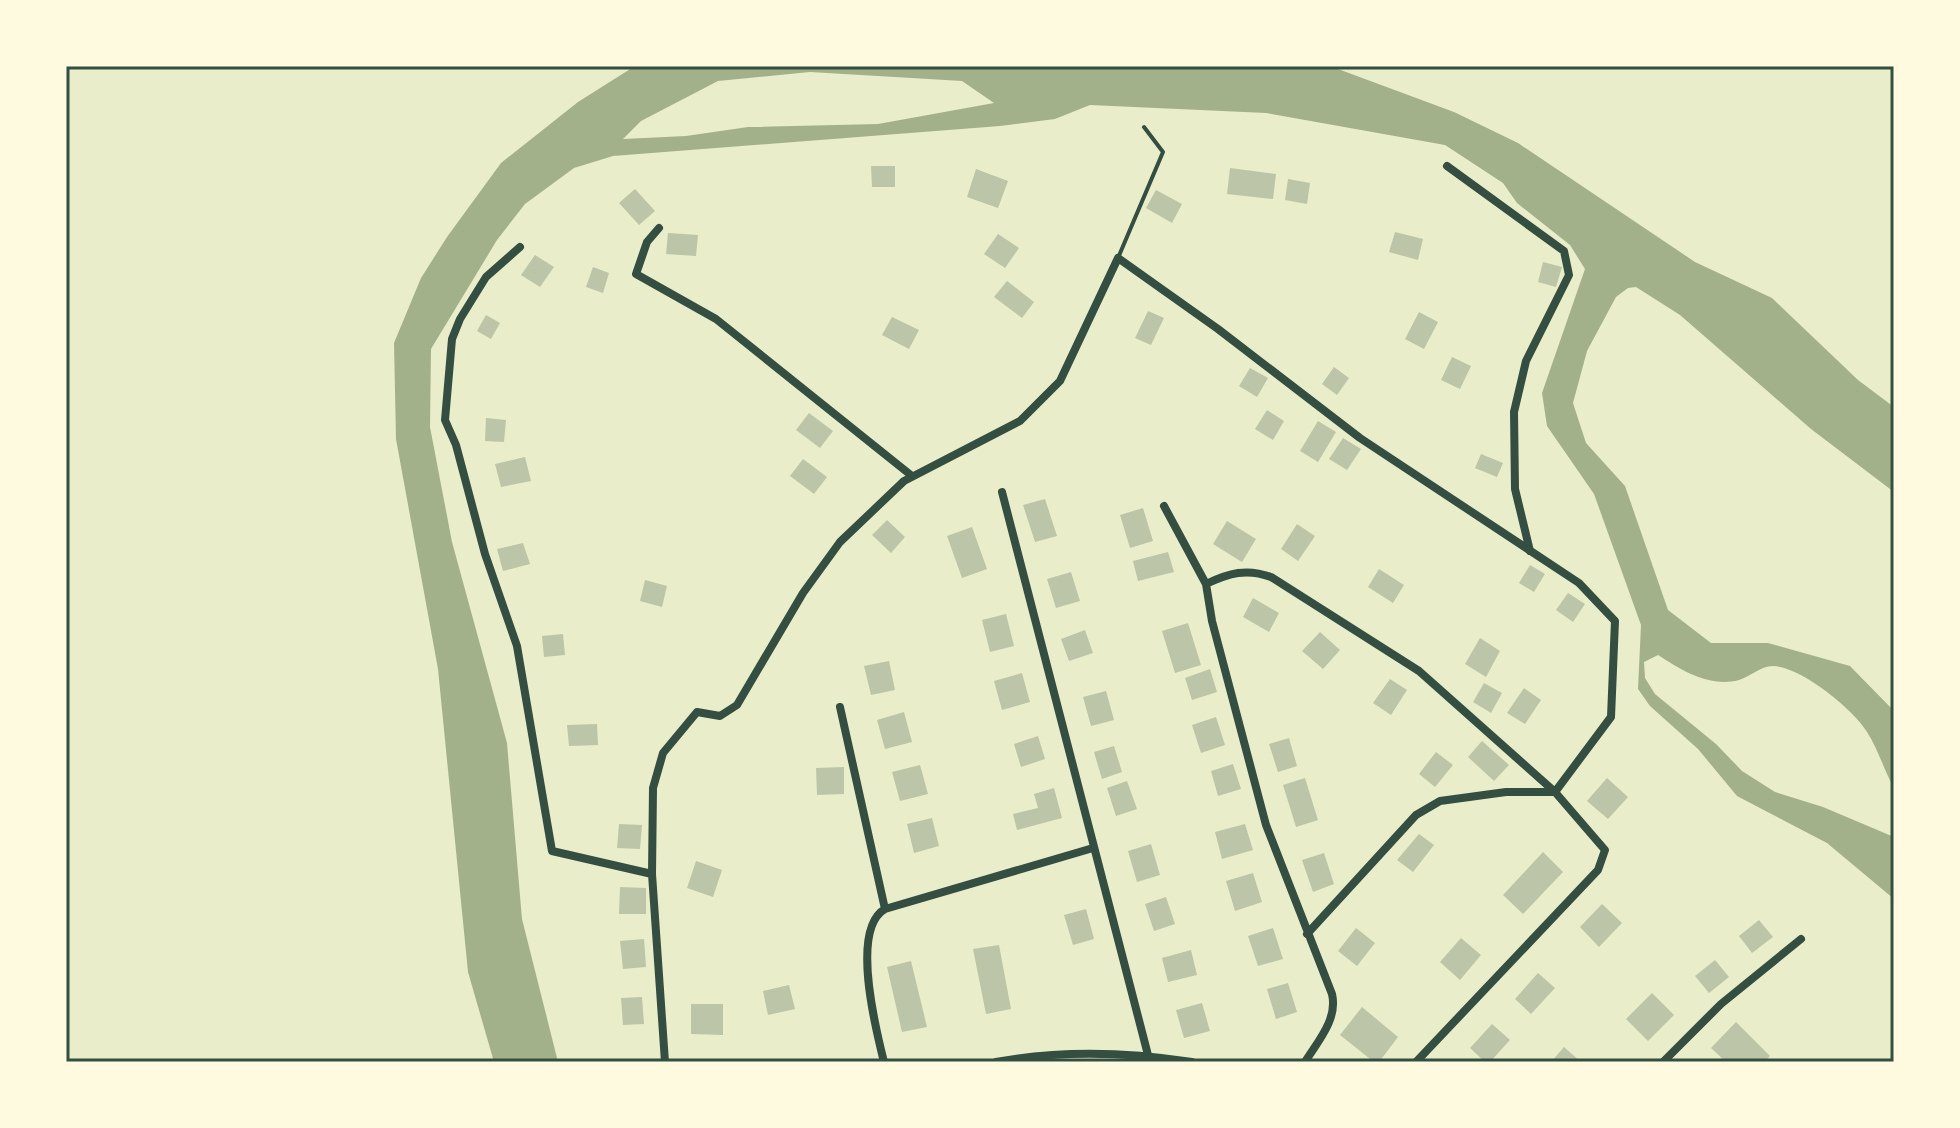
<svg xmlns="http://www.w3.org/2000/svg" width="1960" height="1128" font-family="'Work Sans',sans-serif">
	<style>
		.water { fill: #a3b18a; fill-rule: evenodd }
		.building { fill: #bcc5a7 }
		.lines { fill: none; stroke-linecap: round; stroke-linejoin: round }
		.service { stroke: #344e41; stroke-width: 4 }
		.minor { stroke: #344e41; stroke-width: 8 }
		.neatline { fill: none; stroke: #344e41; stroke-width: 3 }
	</style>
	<rect width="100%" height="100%" fill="#e9edc9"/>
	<!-- water -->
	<path class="water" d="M635,66H1310L1338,69L1454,112L1518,143L1695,262L1772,298L1858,380L1894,407V492L1811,429L1680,315L1636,287L1628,288L1616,297L1587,351L1573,403L1586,443L1625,486L1668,610L1711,643H1768L1850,666L1894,711V788C1884,770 1878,749 1867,732C1853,709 1801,667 1773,666C1760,666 1750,677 1739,680C1710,688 1681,670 1658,655L1644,662L1645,678L1655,694L1716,744L1742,771L1775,792L1823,807L1894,837V899L1827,843L1737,796L1698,749L1650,706L1638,689L1641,625L1594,494L1547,426L1542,393L1585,269L1570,245L1517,203L1503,183L1445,145L1266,113L1090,105L1055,119L1000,126L613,156L574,168L525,204L497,240L431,349L430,427L452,542L507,743L522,919L558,1062H494L468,972L438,669L396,439L394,343L421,278L447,237L501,163L578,102ZM810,72L962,81L994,103L878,124L748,127L686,136L623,139L641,121L718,81Z"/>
	<!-- building -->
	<path class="building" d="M871,166H895V187H872Z
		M1230,168L1276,174L1273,199L1227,194Z
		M976,169L1008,181L998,208L967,197Z
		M1288,179L1310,183L1307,204L1285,200Z
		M635,189L655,211L639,225L619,203Z
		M1156,190L1182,204L1172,223L1146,208Z
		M1395,232L1423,239L1418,260L1389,252Z
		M668,233L698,235L696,256L666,254Z
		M998,234L1019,248L1005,268L984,254Z
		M535,255L554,267L540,287L521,275Z
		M1543,262L1562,267L1556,287L1538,282Z
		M593,267L609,273L603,293L586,287Z
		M1007,281L1034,302L1022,318L994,297Z
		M1148,311L1164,318L1151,345L1135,338Z
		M1419,312L1438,322L1424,349L1405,339Z
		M486,315L500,323L491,339L477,331Z
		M892,317L919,330L909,349L882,335Z
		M1452,357L1471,366L1460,389L1441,380Z
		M1334,367L1349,378L1337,395L1322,384Z
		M1250,368L1268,378L1257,397L1239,386Z
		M1267,410L1284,421L1273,440L1255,429Z
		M809,413L833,431L820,448L796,430Z
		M486,418L506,420L504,442L485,441Z
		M1318,421L1336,432L1318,462L1300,451Z
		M1343,438L1361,449L1347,470L1329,459Z
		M1481,454L1503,463L1497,477L1475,468Z
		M525,457L531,481L501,487L495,464Z
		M803,459L827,477L814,494L790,476Z
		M1045,499L1057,536L1035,542L1023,505Z
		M1143,508L1153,541L1130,548L1120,515Z
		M887,520L905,537L891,553L872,535Z
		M1227,521L1256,539L1242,562L1213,544Z
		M1297,524L1315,536L1298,561L1281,549Z
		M972,527L987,569L962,578L947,536Z
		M523,543L530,564L503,571L497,549Z
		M1168,552L1174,572L1138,581L1133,561Z
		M1530,565L1545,574L1534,592L1519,583Z
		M1379,569L1404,585L1393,603L1368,587Z
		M1071,572L1080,601L1056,608L1047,579Z
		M645,580L667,586L662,607L640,601Z
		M1568,593L1585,604L1573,622L1556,610Z
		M1253,598L1279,613L1269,632L1243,617Z
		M1006,614L1014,646L990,652L982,620Z
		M1188,623L1201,665L1175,673L1162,631Z
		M1085,630L1093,653L1069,661L1061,639Z
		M1320,632L1340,650L1323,669L1302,651Z
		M563,634L565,655L544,657L542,636Z
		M1480,638L1500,651L1486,677L1465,664Z
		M889,661L895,690L871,695L864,666Z
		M1210,669L1217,692L1192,700L1185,678Z
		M1022,673L1030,702L1002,710L994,681Z
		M1390,679L1407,690L1391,715L1373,703Z
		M1484,683L1502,693L1491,713L1473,702Z
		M1524,688L1541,700L1525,724L1507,713Z
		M1106,691L1114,720L1091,726L1083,697Z
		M904,712L912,742L885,749L877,720Z
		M1216,717L1225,745L1201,753L1192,725Z
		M597,724L598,745L569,746L567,725Z
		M1038,736L1045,759L1021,767L1014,744Z
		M1289,738L1297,766L1278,772L1269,744Z
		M1482,741L1509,765L1494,781L1468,757Z
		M1114,746L1122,772L1102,779L1094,752Z
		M1436,752L1453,765L1435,787L1419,774Z
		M1233,764L1241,789L1218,796L1211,771Z
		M920,765L928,794L900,801L892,772Z
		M844,767V794L817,795L816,768Z
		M1305,778L1318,820L1296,827L1283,785Z
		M1607,778L1628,797L1608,819L1587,801Z
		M1127,781L1137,809L1116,816L1107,788Z
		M1054,788L1062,818L1017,830L1013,814L1038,808L1034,794Z
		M932,818L939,846L914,853L907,824Z
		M619,824L642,825L640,849L617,848Z
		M1245,824L1253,850L1222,859L1215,832Z
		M1419,834L1434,845L1413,872L1397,860Z
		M1151,844L1160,875L1137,882L1128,851Z
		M1543,852L1563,872L1523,914L1503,895Z
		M1324,853L1334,884L1313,892L1302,860Z
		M696,861L722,870L713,897L687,888Z
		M1253,873L1262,902L1235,911L1226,881Z
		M620,887L646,888V914H619Z
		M1166,897L1175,924L1154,931L1145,904Z
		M1602,904L1622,923L1599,947L1580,927Z
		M1086,909L1094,939L1073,945L1064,915Z
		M1759,920L1773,937L1752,953L1739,936Z
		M1273,928L1283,959L1258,966L1248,936Z
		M1356,928L1375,943L1357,966L1338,951Z
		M1461,938L1481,955L1460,980L1440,962Z
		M644,939L646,967L623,969L620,941Z
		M999,945L1011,1009L986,1014L973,949Z
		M1191,950L1197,975L1168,982L1162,958Z
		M1715,960L1729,977L1709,993L1695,976Z
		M911,961L927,1027L902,1032L887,967Z
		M1538,973L1555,988L1531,1014L1515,999Z
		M1288,983L1297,1012L1276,1019L1267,989Z
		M789,985L795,1009L768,1015L763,991Z
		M1652,993L1674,1015L1648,1041L1626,1019Z
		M642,997L644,1024L623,1025L621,998Z
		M1202,1003L1210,1031L1184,1038L1176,1010Z
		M691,1004H723V1035L691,1034Z
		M1362,1007L1398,1037L1379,1062H1374L1340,1035Z
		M1736,1022L1770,1056L1764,1062H1726L1711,1048Z
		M1492,1024L1510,1040L1490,1062H1485L1470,1048Z
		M1564,1047L1581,1062H1551Z"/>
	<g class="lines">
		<!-- service -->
		<path class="service" d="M1118,258L1163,152L1144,127"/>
		<!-- minor -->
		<path class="minor" d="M1447,166L1564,251L1569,275L1526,361L1514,412L1515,489L1530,551
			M659,228L647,242L636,274L716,319L912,476
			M520,247L486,277L460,319L452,339L445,420L456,445L485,554L517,646L552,851L652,874
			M1002,492L1148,1055
			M1164,506L1206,584L1212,621L1266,825L1332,994C1338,1019 1318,1041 1305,1062
			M1206,584C1229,573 1247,568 1271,577L1419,671L1555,792L1605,850L1598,870L1416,1062
			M840,707L885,909
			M665,1062L652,874L653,788L663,753L697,712L720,716L737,705L803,593L840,542L904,481L1020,421L1060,381L1118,258L1218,329L1360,438L1579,583L1615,621L1611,717L1555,792H1506L1440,801L1416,815L1307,934
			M884,1062C876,1030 850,929 885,909L1093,848
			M996,1062C1060,1050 1128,1052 1192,1062
			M1663,1062L1721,1004L1801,939"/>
	</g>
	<!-- border -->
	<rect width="1960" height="1128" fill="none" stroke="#fefae0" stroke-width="136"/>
	<rect x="68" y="68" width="1824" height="992" class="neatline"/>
</svg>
